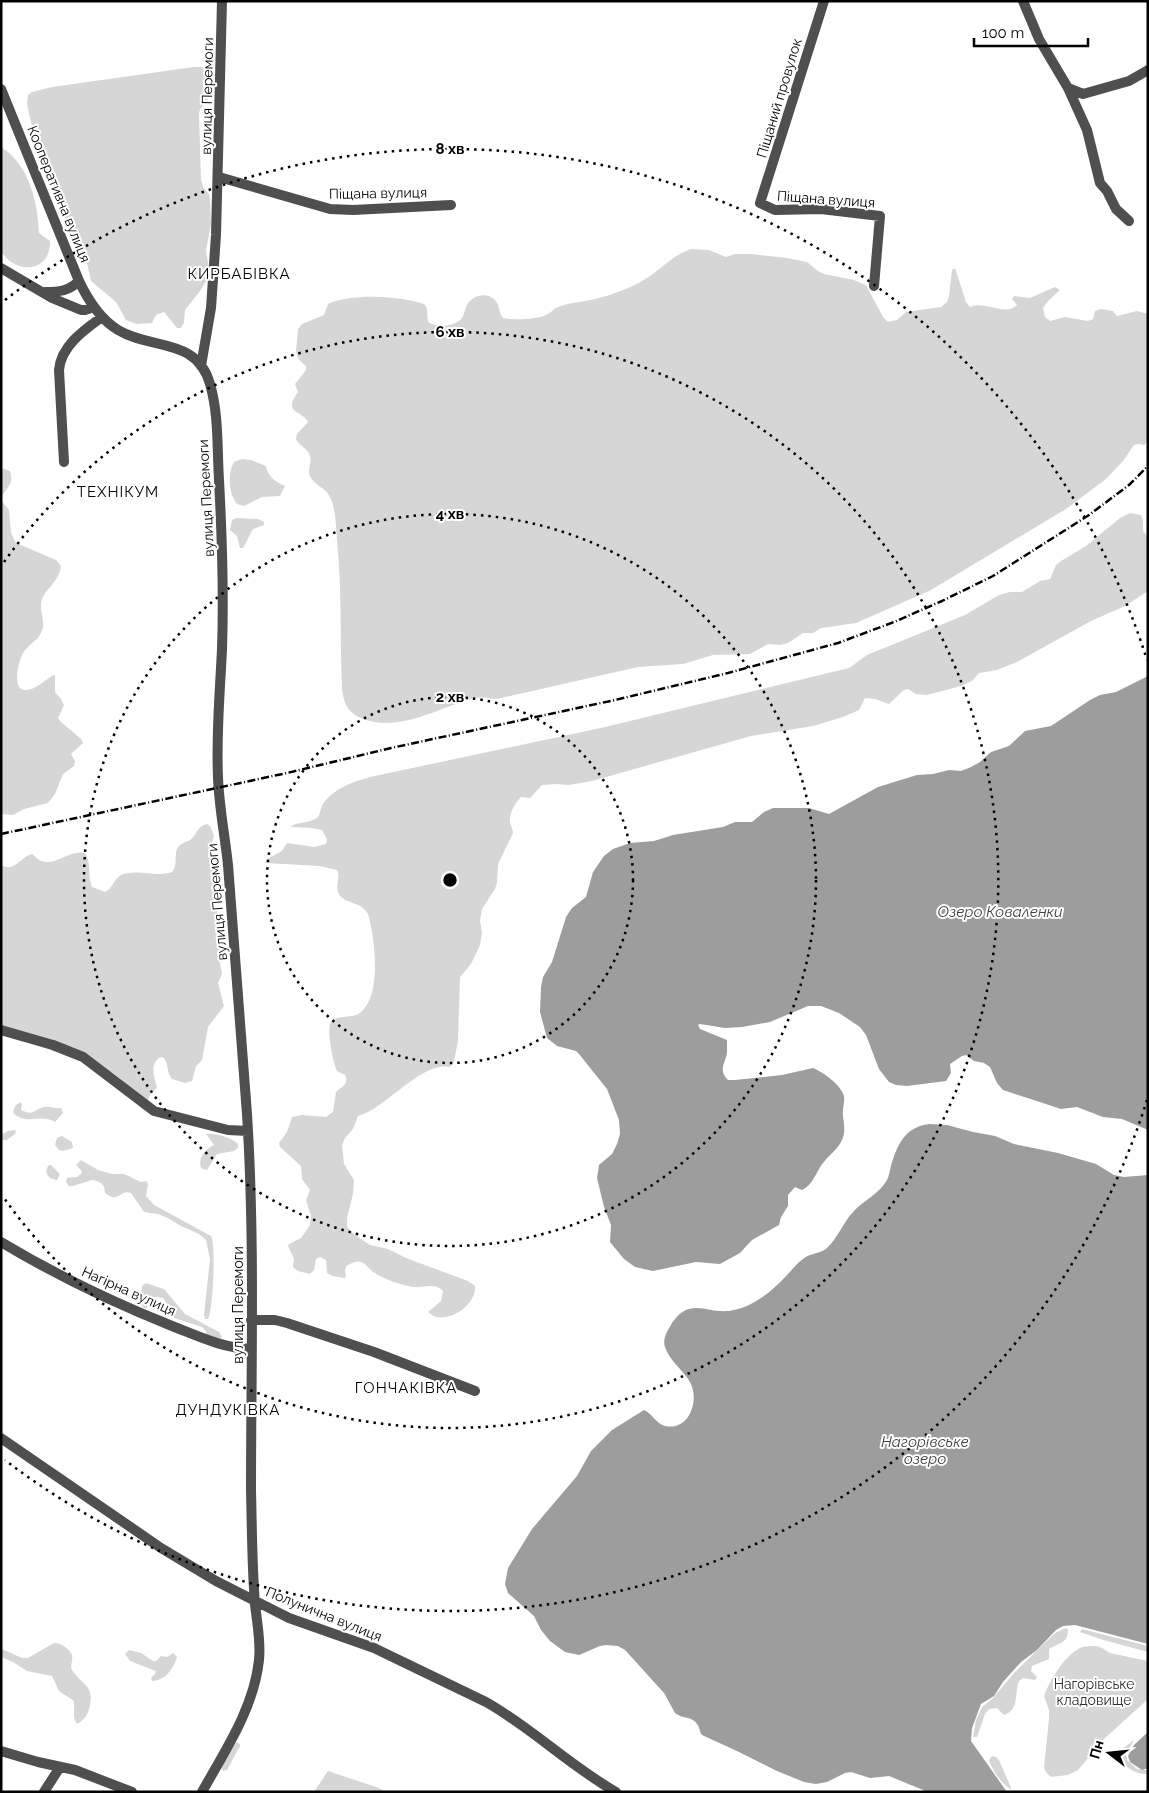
<svg xmlns="http://www.w3.org/2000/svg" width="1149" height="1793" font-family="Raleway,sans-serif">
	<style>
		.green { fill: #d6d6d6 }
		.water { fill: #9d9d9d }
		.lines { fill: none; stroke-linecap: round; stroke-linejoin: round }
		.minor { stroke: #4f4f4f; stroke-width: 10 }
		.rail { stroke: #000; stroke-width: 2.5; stroke-dasharray: 8 2.5 1 2.5; stroke-linecap: butt }
		.ring { fill: none; stroke: #000; stroke-width: 2.5; stroke-dasharray: 2.5 5 }
		.labels { text-anchor: middle; dominant-baseline: central; stroke-width: 4; stroke-linejoin: round; paint-order: stroke }
		.street-label { font-size: 14px; fill: #000; stroke: #fff }
		.park-label { font-size: 14px; fill: #2d2d2d; stroke: #fff }
		.neighbourhood-label { font-size: 15px; letter-spacing: 1px; fill: #000; stroke: #fff }
		.water-label { font-size: 15px; font-style: italic; fill: #3e3e3e; stroke: #fff }
		.centre { fill: #000; stroke: #fff; stroke-width: 2.5 }
		.ring-label { font-size: 15px; text-anchor: middle; font-weight: bold; fill: #000; stroke: #fff; stroke-width: 4; stroke-linejoin: round; paint-order: stroke }
	</style>
	<rect width="100%" height="100%" fill="#fff"/>
	<!-- green -->
	<path class="green" d="M194,67C214,66 210,72 207,87C206,91 208,95 208,99L200,109L199,114L201,180L203,187L209,194L210,199L211,225L206,250L209,270L206,281L200,291L185,310L184,323L181,328H177L164,312L156,315L152,323L137,324L126,320L116,302L91,281L85,254L72,234L49,184L38,153L27,104L28,95L32,92L52,87Z
		M1,147C29,164 38,203 39,233L50,241C51,273 15,275 1,251Z
		M691,249L709,250L726,257L735,254H751L787,258L807,262L818,271L824,274L854,280L866,285L883,317L888,322L897,320L906,312L941,307L947,302L949,296L952,270L955,268L966,302L970,307C984,300 1005,317 1017,305L1012,299L1014,296L1030,298L1055,287L1060,290L1048,301L1043,308L1045,317L1050,321L1065,317L1088,321L1093,319L1095,311L1101,309L1113,311L1117,316L1137,311L1148,314V442L1144,445L1138,444L1134,445L1123,461L1106,479L1066,509L931,590L856,623L821,628L813,633H803L788,643L780,645L768,644L750,654L713,655L683,664L638,667L497,699C489,699 483,696 475,698C439,707 404,731 366,720C349,714 345,707 342,690C340,640 342,591 337,541C336,527 336,510 330,497C326,488 316,486 311,478C306,471 312,464 310,456C308,448 299,446 296,439L297,434L308,422C302,410 282,414 298,392L295,384L306,370V366L299,360L296,352L298,329L302,324L324,315L328,304C351,293 401,296 424,304C430,310 425,316 429,323C438,326 451,327 459,321C464,318 464,312 466,307C471,296 485,291 495,300C500,305 498,312 503,318C512,320 539,320 548,314C553,311 554,308 561,306C572,302 584,302 595,299C611,295 628,289 642,281C659,272 672,255 691,249Z
		M242,459L251,460L266,466C268,477 276,482 285,486L280,496L262,497L244,506L237,504C229,495 227,473 234,462Z
		M1,468L10,471C14,484 8,487 1,497Z
		M1,500L9,510L11,533L16,543L56,560L61,566C59,582 47,587 42,599C38,610 47,622 41,633C37,641 28,645 23,653C19,660 11,689 25,690C34,691 45,680 52,676L55,675V692L61,699L64,705L58,718L61,722L81,739L83,743L71,754L75,761L74,766L63,774L55,794L48,803L24,809L13,815L1,814Z
		M1130,513L1141,515L1143,520V531L1148,536V591L1125,606L1091,621L1017,662L997,670L979,673L972,681L961,686L927,695L916,694L908,689L904,690L889,704L875,699L865,698L859,710L843,717L813,726L751,736L592,781L569,785L556,784L542,785L530,798L521,797C516,802 509,813 510,821C510,825 513,829 513,833L498,864L497,883L495,889L482,909L480,920L482,933L480,945L471,964L460,977L458,1041L454,1061L450,1067C421,1061 387,1108 358,1116L353,1129L345,1138L342,1145L344,1164L354,1180L353,1194L347,1218V1227L355,1235L370,1245L388,1249L406,1258L468,1281L475,1286C477,1306 443,1328 428,1312L441,1301L443,1291C435,1282 424,1288 413,1287C400,1285 384,1279 373,1272C369,1269 365,1263 361,1262C356,1260 350,1264 346,1266L345,1271L346,1277L344,1278L333,1276L327,1273L326,1260L320,1257L316,1259L314,1270L310,1274L298,1271L293,1267L294,1259L288,1246L289,1244L301,1238L310,1225L311,1216L306,1200L310,1190L302,1179L301,1166L280,1147L279,1143L287,1132L292,1117L302,1115L326,1117L333,1112L336,1092C341,1087 350,1084 345,1075L337,1071C333,1062 326,1029 331,1022C337,1014 352,1019 360,1013C382,996 375,941 369,917C364,900 342,905 338,892C335,884 341,877 337,870L320,866L265,863L267,859L282,851L287,843L314,847L326,844L327,839L322,830L312,828L292,827L291,826C298,822 310,823 317,818C321,814 320,808 323,804C334,788 353,782 370,777L601,728L849,668L867,655L965,615L999,595L1010,592H1022L1040,581L1050,579L1056,565L1061,561L1086,546L1120,518Z
		M236,518L258,519L264,522V525L253,529L243,548H240L237,536L230,530L232,520Z
		M207,824L210,826L214,836L208,856L216,865L218,873L215,906L219,919L216,929C219,934 219,939 222,944L219,958L222,974L218,983L224,1006L208,1027L202,1060L196,1066L192,1081L185,1083L172,1079C166,1072 169,1063 163,1057L159,1058C149,1066 155,1078 157,1088L151,1093L148,1100H146L113,1073L28,1042L1,1028V865C14,873 20,857 32,854C35,856 38,860 42,861C56,866 70,849 85,853C92,863 87,876 92,887L105,892C113,888 114,879 121,875C138,868 156,878 172,872C178,865 174,857 177,849C180,843 185,843 190,840C197,835 197,826 207,824Z
		M20,1102L22,1104L21,1110C36,1117 34,1108 45,1107C50,1106 55,1109 61,1108L63,1113L55,1122C41,1113 27,1126 13,1113L15,1106Z
		M14,1130L16,1131L15,1134L7,1140H1V1135L8,1131Z
		M206,1134C215,1133 231,1137 238,1144V1148L234,1151L217,1154L207,1170L201,1168C198,1158 205,1149 214,1145Z
		M62,1136L72,1142L73,1148L63,1151L59,1150L55,1145L57,1138Z
		M81,1160L98,1170L112,1174H124L141,1182L146,1181L148,1184L146,1196L154,1205L211,1236C216,1245 213,1312 208,1319H205L204,1315L210,1259L206,1240L199,1234L181,1226L168,1218L158,1214L144,1212L131,1193L126,1192C117,1196 115,1201 105,1193C105,1184 100,1181 92,1180L73,1186H69L66,1182L67,1178L77,1177L82,1173L81,1170L76,1165Z
		M51,1165L60,1174L57,1180C48,1179 43,1172 49,1165Z
		M146,1283L164,1289L185,1314L219,1332L222,1337L218,1340L206,1336V1331L202,1327L174,1318L172,1309L167,1304L163,1298L156,1297L151,1298L146,1309C135,1303 142,1296 142,1286Z
		M1066,1628L1068,1630C1068,1644 1058,1643 1049,1649V1659L1032,1666L1031,1671L1037,1677L1035,1680L1023,1678L1019,1681C1014,1694 1020,1709 1004,1715L997,1708L989,1709L985,1714L977,1737H973L976,1720L982,1707L993,1698L1013,1674L1055,1633Z
		M1082,1629L1148,1646V1652L1100,1639L1080,1632Z
		M54,1643C61,1643 69,1648 72,1655C73,1659 71,1664 71,1668C81,1686 96,1684 89,1709C87,1716 84,1720 77,1724L74,1718V1701L59,1691L52,1676L27,1671L13,1662L1,1657L2,1649L22,1658H28Z
		M1096,1646L1102,1648L1110,1653L1148,1661V1699L1104,1739L1078,1770L1068,1775L1051,1777L1045,1771L1044,1767L1049,1719V1710L1044,1696C1050,1680 1064,1656 1080,1648C1085,1646 1090,1646 1096,1646Z
		M129,1650L141,1653L153,1661H156L161,1656L167,1657L173,1653L177,1657C173,1669 166,1680 152,1681L151,1678L155,1674L156,1671L130,1661L125,1654Z
		M1134,1740L1126,1754L1127,1760L1137,1769L1148,1770V1774C1134,1774 1125,1768 1119,1756L1121,1750Z
		M237,1742L240,1744V1746L227,1770L223,1771L221,1767L235,1744Z
		M992,1756L996,1757L999,1760L1012,1790C1002,1785 992,1770 989,1760Z
		M328,1771L379,1788L386,1792H314Z"/>
	<!-- water -->
	<path class="water" d="M1148,676V1130L1122,1119L1103,1117L1077,1107L1061,1109L1003,1090L997,1083L990,1067L984,1063L974,1061L966,1055L962,1056L950,1064L951,1073L946,1081L907,1086L896,1085L889,1082L879,1069L866,1035L860,1027L839,1013L821,1006H808L770,1022L742,1027L725,1028L700,1024L698,1025L700,1029L727,1040C727,1044 727,1049 727,1053C725,1064 718,1070 728,1080H735L782,1075L813,1068C823,1072 841,1085 844,1096C845,1102 842,1109 843,1116C844,1125 846,1133 841,1142C837,1150 829,1155 823,1163C816,1172 813,1185 802,1190L795,1187L788,1195V1206L781,1217L779,1225L752,1240L740,1253L720,1264L696,1262L653,1271L635,1267L624,1259L610,1242L611,1225L604,1207L597,1178L599,1165L612,1154L617,1144L620,1134L619,1120L607,1089L579,1054L576,1051L557,1046L547,1038L540,1012L541,987L543,977L552,962L566,917L572,908L586,897L593,872L604,856L613,849L630,843L654,841L673,835L723,827L735,822H752L764,812L773,808H809L829,814L878,787L917,775L933,774L949,770L961,771L971,767L980,762L991,752L1009,746L1025,731L1051,726L1090,700L1100,695L1116,692Z
		M929,1124L947,1125L973,1132L995,1136L1014,1144L1058,1153L1096,1164L1114,1175L1124,1177L1148,1175V1644L1075,1625L1063,1626L1056,1630L1037,1650L1021,1662L1003,1682L994,1696L981,1704L972,1728L971,1741L1007,1792H928L889,1776L870,1778L851,1772L845,1773L827,1782L816,1784L804,1782L777,1771L739,1752L702,1735C699,1732 700,1727 697,1724C692,1716 682,1719 675,1713L664,1693L625,1650L618,1646L606,1645L600,1646L579,1655L565,1652L550,1641L541,1630L534,1616L508,1593L505,1584L508,1568L532,1529L577,1476L591,1451L612,1430L644,1410C652,1413 656,1424 665,1426C689,1431 699,1402 691,1384C685,1371 669,1361 665,1347C662,1339 668,1330 672,1323C691,1295 708,1316 734,1310C756,1305 772,1291 787,1275C792,1270 797,1263 803,1259C810,1253 820,1254 827,1248C838,1238 843,1222 854,1211C863,1201 880,1193 887,1180C889,1176 890,1170 891,1166C897,1145 905,1127 929,1124Z
		M1148,1732V1768L1142,1770L1130,1762L1128,1756L1134,1745Z"/>
	<g class="lines">
		<!-- minor -->
		<path class="minor" d="M824,1L760,203L775,210L821,209L880,216L874,286
			M1023,1L1039,39L1068,88L1087,130L1100,183L1107,191L1116,209L1129,221
			M1068,88L1083,94L1129,81L1148,70
			M1,89L79,281C88,300 100,319 118,330C151,350 197,337 210,384C219,415 217,449 219,480C222,536 224,593 222,649C220,692 216,734 218,777C219,807 225,836 228,865C235,948 241,1031 247,1114C255,1239 251,1366 251,1491C252,1529 252,1567 255,1604C257,1623 261,1641 259,1660C254,1708 225,1751 202,1792
			M219,177L330,209L353,210L451,205
			M1,268L52,298L81,310H85L94,307
			M45,292C59,292 69,291 79,281
			M201,366L211,308L216,235L222,1
			M64,462L59,370C61,346 84,330 102,317
			M1,1030L53,1045L83,1057L154,1111L228,1130L248,1131
			M1,1242C56,1275 112,1302 172,1326C198,1336 222,1348 251,1349
			M251,1320H275L287,1323L374,1352L475,1391
			M1,1438L161,1548L216,1581L289,1618L374,1648L486,1702C532,1728 570,1766 616,1792
			M1,1751L38,1762L75,1770L132,1792
			M44,1792L60,1767"/>
		<!-- rail -->
		<path class="rail" d="M1,834L287,773L391,748L615,700L728,673L838,643L894,622L942,601L993,576L1089,515L1129,485L1148,466"/>
	</g>
	<!-- distance rings -->
	<g class="ring">
		<circle cx="450" cy="880" r="183"/>
		<circle cx="450" cy="880" r="366"/>
		<path d="M4 562A548 548 0 1 1 4 1198"/>
		<path d="M1147 1100A731 731 0 0 1 5 1460M5 300A731 731 0 0 1 1147 660"/>
	</g>
	<g class="labels">
		<!-- street labels -->
		<g class="street-label">
			<text transform="translate(207 96) rotate(-89)">вулиця Перемоги</text>
			<text transform="translate(779 98) rotate(-73)">Піщаний провулок</text>
			<text transform="translate(378 193) rotate(-1)">Піщана вулиця</text>
			<text transform="translate(59 194) rotate(68)">Кооперативна вулиця</text>
			<text transform="translate(826 199) rotate(4)">Піщана вулиця</text>
			<text transform="translate(206 498) rotate(-93)">вулиця Перемоги</text>
			<text transform="translate(217 902) rotate(-95)">вулиця Перемоги</text>
			<text transform="translate(129 1291) rotate(24)">Нагірна вулиця</text>
			<text transform="translate(238 1305) rotate(-90)">вулиця Перемоги</text>
			<text transform="translate(324 1614) rotate(22)">Полунична вулиця</text>
		</g>
		<!-- park labels -->
		<g class="park-label">
			<text x="1094" y="1684">Нагорівське<tspan x="1094" dy="16">кладовище</tspan></text>
		</g>
		<!-- neighbourhood labels -->
		<g class="neighbourhood-label">
			<text x="239" y="274">КИРБАБІВКА</text>
			<text x="118" y="492">ТЕХНІКУМ</text>
			<text x="406" y="1388">ГОНЧАКІВКА</text>
			<text x="228" y="1410">ДУНДУКІВКА</text>
		</g>
		<!-- water labels -->
		<g class="water-label">
			<text x="1000" y="912">Озеро Коваленки</text>
			<text x="925" y="1442">Нагорівське<tspan x="925" dy="17">озеро</tspan></text>
		</g>
	</g>
	<circle cx="450" cy="880" r="8" class="centre"/>
	<g class="ring-label">
		<text x="450" y="154">8 хв</text>
		<text x="450" y="337">6 хв</text>
		<text x="450" y="519">4 хв</text>
		<text x="450" y="702">2 хв</text>
	</g>
	<!-- border -->
	<rect width="1149" height="1793" fill="none" stroke="#000000" stroke-width="5"/>
	<!-- north arrow -->
	<g transform="translate(1109 1753) rotate(286)" stroke="#ffffff" stroke-width="4" paint-order="stroke">
	<path d="M0-4L9 19L0 12L-9 19Z" fill="#000000"/>
	<text y="-8" font-size="14" font-weight="bold" text-anchor="middle" fill="#000000">Пн</text>
	</g>
	<!-- scale -->
	<path d="M974 38v8h114v-8" fill="none" stroke="#000000" stroke-width="2.5"/>
	<text x="982" y="38" font-size="15" fill="#000000" stroke="#ffffff" stroke-width="4" paint-order="stroke">100 m</text>
</svg>
